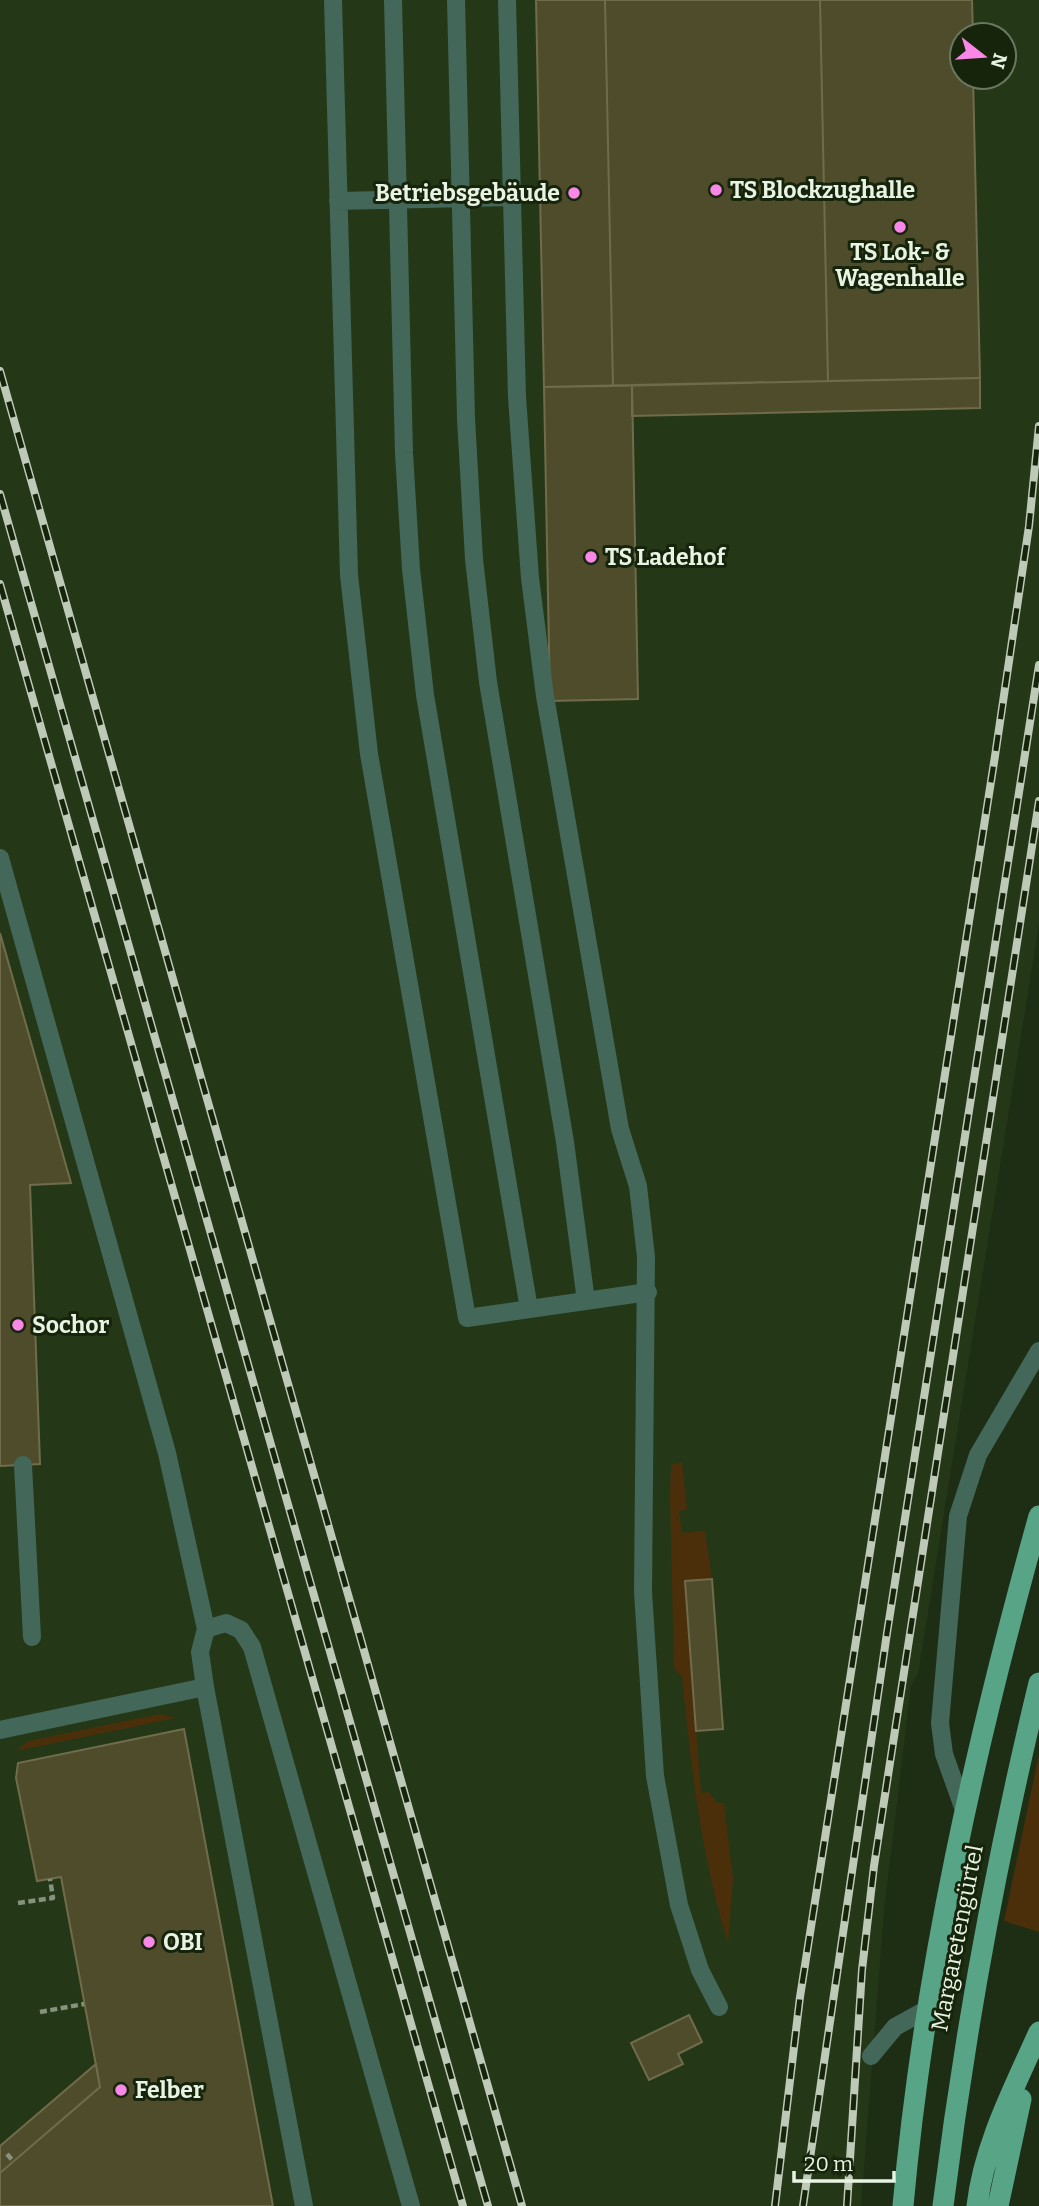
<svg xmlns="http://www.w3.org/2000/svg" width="1039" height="2206" font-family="Bitter,serif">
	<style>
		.built { fill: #243818; fill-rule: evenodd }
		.green { fill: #4b2f0a }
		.building { fill: #4f4c2c; stroke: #706c4b; stroke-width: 2 }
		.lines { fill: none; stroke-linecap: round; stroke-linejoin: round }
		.path { stroke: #85927d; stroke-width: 4.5; stroke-dasharray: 7 3.5; stroke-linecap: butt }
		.lane { stroke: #436758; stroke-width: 18 }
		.primary { stroke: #57a487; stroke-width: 21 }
		.rail-casing { stroke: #bec9b7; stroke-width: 8 }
		.rail { stroke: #15240b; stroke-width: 5; stroke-dasharray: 16; stroke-linecap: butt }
		.poi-dot { fill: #f987e8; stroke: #15240b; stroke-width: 2.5 }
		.labels { text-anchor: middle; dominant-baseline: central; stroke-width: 6; stroke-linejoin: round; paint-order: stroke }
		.poi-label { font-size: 23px; font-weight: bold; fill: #e9f3e3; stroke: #15240b; text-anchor: start }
		.street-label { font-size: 23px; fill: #e9f3e3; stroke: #15240b }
	</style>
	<rect width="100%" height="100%" fill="#1e2e15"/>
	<!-- built -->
	<path class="built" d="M0,0H1039V924L918,1674L911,1686L884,1910L861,2206H0ZM962,35H1004V77H962Z"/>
	<!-- green -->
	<path class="green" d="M682,1462L687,1509L679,1511L682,1533L705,1531L712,1579L685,1582L701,1793L709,1792L717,1803H724L733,1879L728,1943C701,1856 691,1767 682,1677L674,1668L670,1493L671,1465Z
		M160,1714L176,1718L16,1751L28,1741Z
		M1039,1754V1932L1004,1921Z"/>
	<!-- building -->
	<path class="building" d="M536,0H605L613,386L544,387Z
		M605,0H820L828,381L613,386Z
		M820,0H972L973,35H962V77H973L980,378L828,381Z
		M980,378V408L632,416V385Z
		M632,385L638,699L550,701L544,387Z
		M0,933L71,1183L30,1185L40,1464L0,1466Z
		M712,1579L723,1729L696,1731L685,1581Z
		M184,1729L273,2206H0V2173L100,2087L61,1877L37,1881L16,1778L18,1763Z
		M689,2015L702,2042L678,2054L683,2064L649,2080L631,2043Z
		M96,2064L100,2087L0,2173V2146Z"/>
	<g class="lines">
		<!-- path -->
		<path class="path" d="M18,1903L53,1898L50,1879
			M40,2012L84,2004
			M7,2154L13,2161"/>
		<!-- lane -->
		<path class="lane" d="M333,0L349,575L369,754L467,1318L648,1292
			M393,0L404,453L411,569L425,695L529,1309
			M456,0L466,418L474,559L488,682L565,1142L586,1301
			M507,0L517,397L530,578L545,696L620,1129L638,1186L646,1257L643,1592L655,1776L679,1905L700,1970L719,2007
			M338,201L512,197
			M0,858L167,1453L206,1629L200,1652L205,1687L304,2206
			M23,1465L32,1637
			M206,1629L226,1623L241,1630L252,1647L411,2206
			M0,1730L205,1687
			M964,1810L944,1754L940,1723L958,1516L978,1455L1039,1351
			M871,2056L895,2027L926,2010"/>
		<!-- primary -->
		<path class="primary" d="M903,2206C924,1971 976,1742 1039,1516
			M943,2206C965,2029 997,1856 1039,1683
			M977,2206C984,2145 1014,2088 1039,2032
			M998,2206L1021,2099"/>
		<!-- rail casing -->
		<g class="rail-casing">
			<path id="rail" d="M0,371L522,2206
				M0,494L488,2206
				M0,584L463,2206
				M775,2206L800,1997L995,756L1029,526L1039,426
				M803,2206L887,1633L1039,665
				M847,2206L862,1970L874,1866L1039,801"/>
		</g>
		<!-- rail -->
		<use href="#rail" class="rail"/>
	</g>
	<!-- markers -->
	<g class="poi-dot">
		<circle cx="716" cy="190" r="7"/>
		<circle cx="574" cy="193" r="7"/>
		<circle cx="900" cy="227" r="7"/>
		<circle cx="591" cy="557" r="7"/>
		<circle cx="18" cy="1325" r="7"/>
		<circle cx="149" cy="1942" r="7"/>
		<circle cx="121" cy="2090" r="7"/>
	</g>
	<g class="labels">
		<!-- poi labels -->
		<g class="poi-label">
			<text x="730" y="190">TS Blockzughalle</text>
			<text x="560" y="193" text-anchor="end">Betriebsgebäude</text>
			<text x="900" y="252" text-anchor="middle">TS Lok- &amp;<tspan x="900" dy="26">Wagenhalle</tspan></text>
			<text x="605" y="557">TS Ladehof</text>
			<text x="32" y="1325">Sochor</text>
			<text x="163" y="1942">OBI</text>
			<text x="135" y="2090">Felber</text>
		</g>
		<!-- street labels -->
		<g class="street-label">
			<text transform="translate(957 1938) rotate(-79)">Margaretengürtel</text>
		</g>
	</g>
	<!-- north arrow -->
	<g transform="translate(983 56) rotate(107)"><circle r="33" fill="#15240b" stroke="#6a7761" stroke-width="2"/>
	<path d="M0-5L12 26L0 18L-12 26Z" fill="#f987e8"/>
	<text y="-10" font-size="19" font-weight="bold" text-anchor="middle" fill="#e9f3e3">N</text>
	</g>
	<!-- scale -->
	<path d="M794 2171v10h100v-10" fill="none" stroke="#e9f3e3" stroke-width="3.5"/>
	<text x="804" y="2171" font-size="21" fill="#e9f3e3" stroke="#15240b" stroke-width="5" paint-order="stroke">20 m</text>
</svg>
